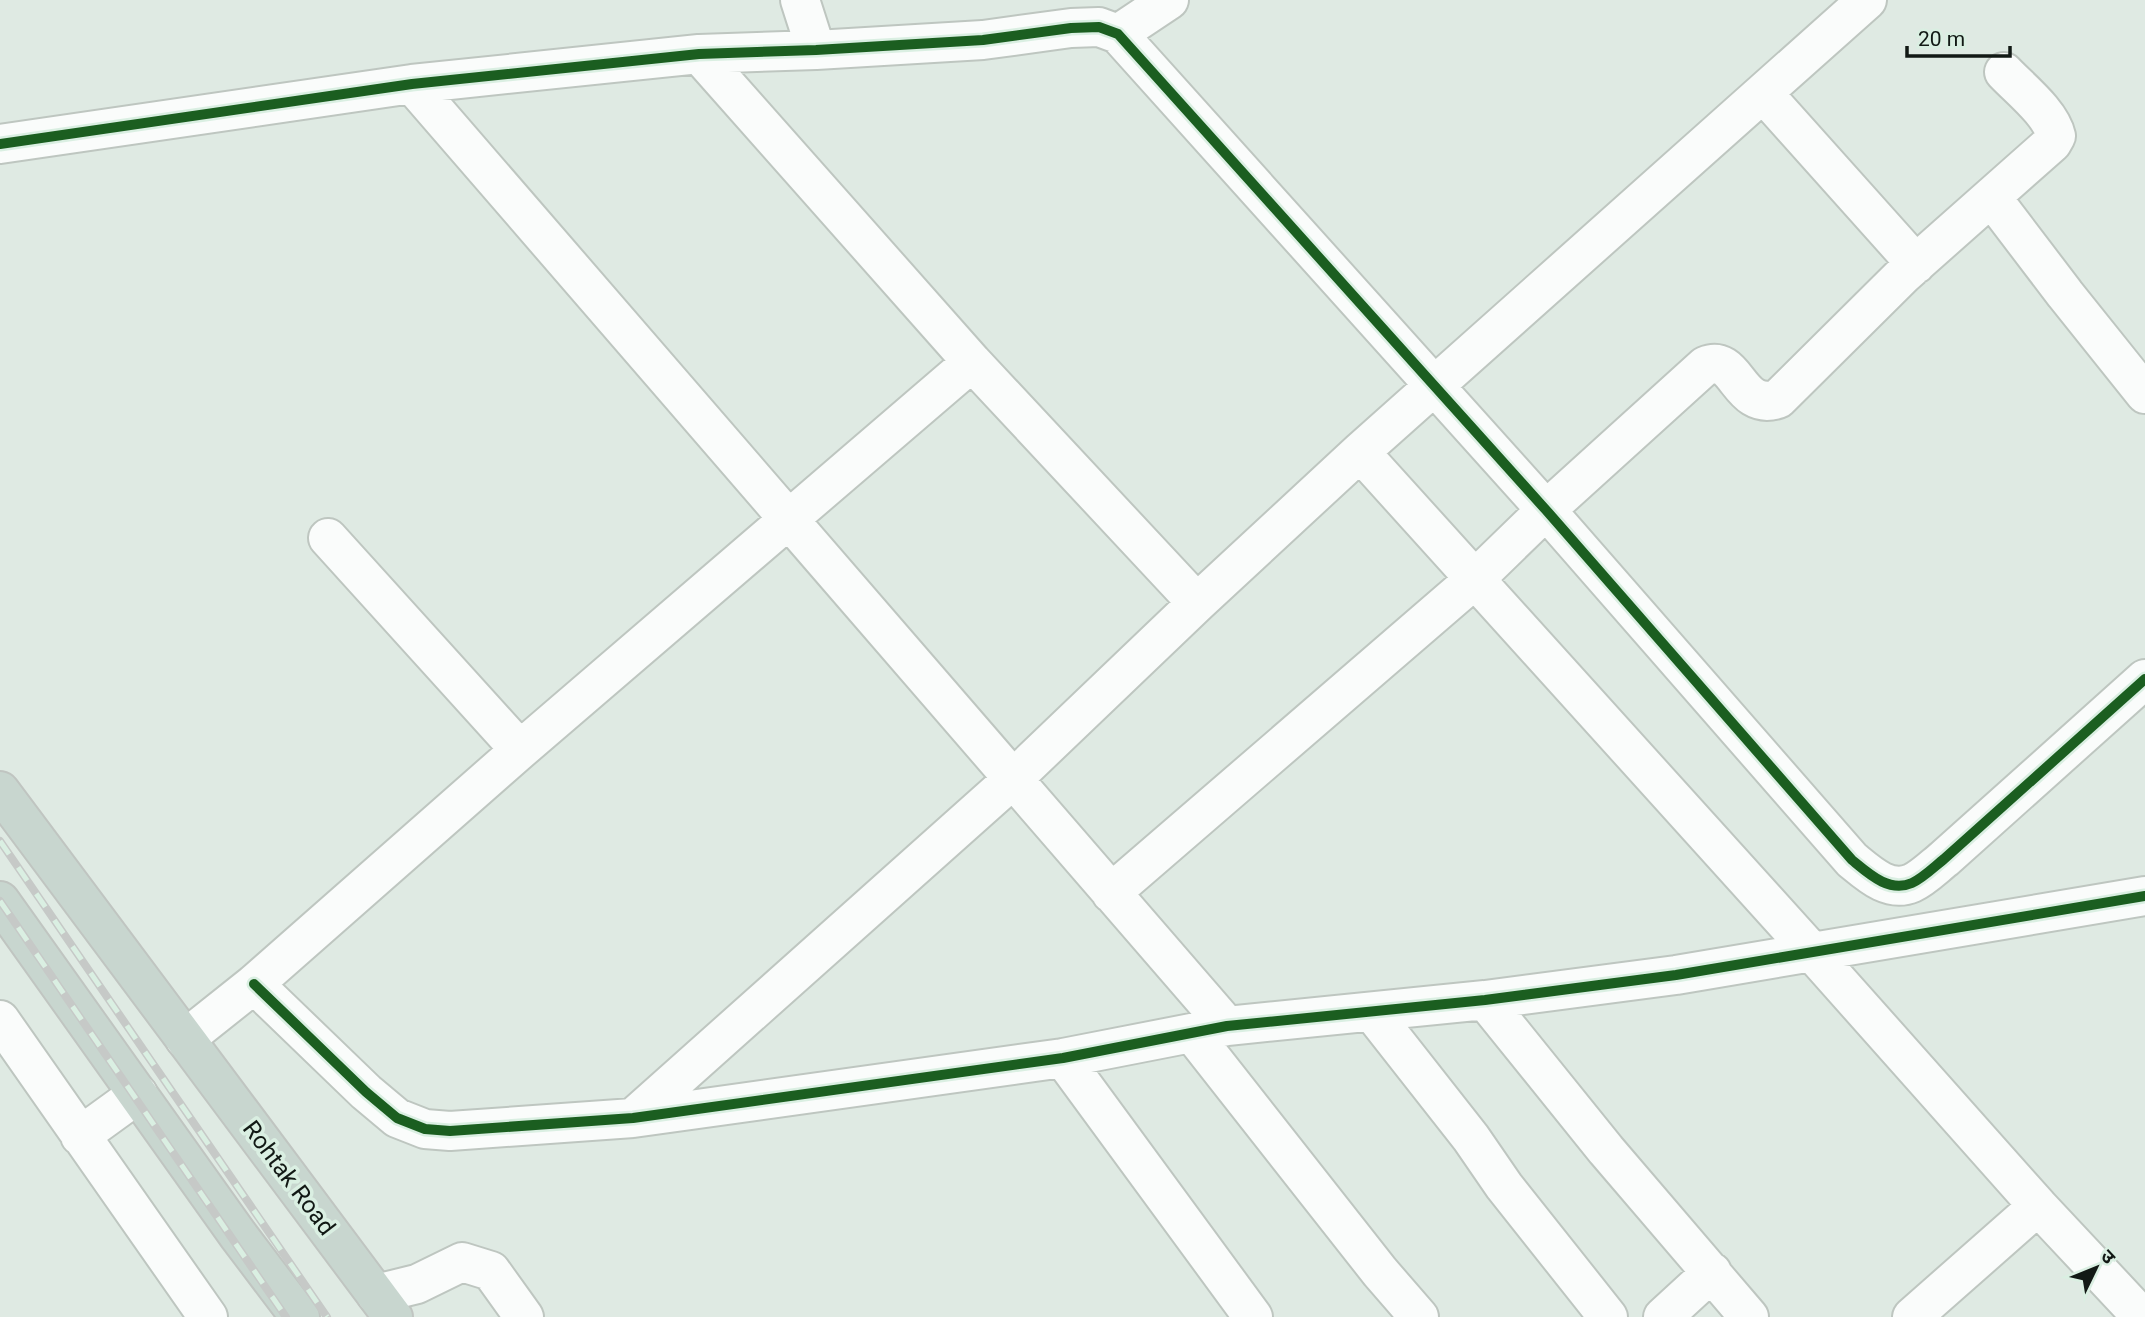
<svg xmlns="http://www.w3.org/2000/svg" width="2145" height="1317" font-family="Roboto,'Noto Sans Devanagari',sans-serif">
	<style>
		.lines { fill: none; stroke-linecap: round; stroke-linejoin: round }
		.minor-casing { stroke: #bec6c0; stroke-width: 42 }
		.highway-casing { stroke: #c0c5c1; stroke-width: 42 }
		.minor { stroke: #fafcfb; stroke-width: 38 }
		.highway { stroke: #c8d6cf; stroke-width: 38 }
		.rail-casing { stroke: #c6c9c7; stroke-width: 8 }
		.rail { stroke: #daefe2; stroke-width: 5; stroke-dasharray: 16; stroke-linecap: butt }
		.cycleway-casing { stroke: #daefe2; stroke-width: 15 }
		.cycleway { stroke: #1b5e20; stroke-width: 10 }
		.labels { text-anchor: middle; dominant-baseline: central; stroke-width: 7; stroke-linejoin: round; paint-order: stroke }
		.street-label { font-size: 24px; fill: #121915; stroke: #daefe2 }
	</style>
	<rect width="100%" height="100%" fill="#dfeae3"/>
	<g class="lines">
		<!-- minor casing -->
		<g class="minor-casing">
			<path id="minor" d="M800,0L816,50
				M1118,34L1169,0
				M699,54L972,362L1197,603
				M412,84L1227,1026
				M1763,93L1916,264
				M0,144L412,84L699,54L816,50L983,40L1071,28L1099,27L1118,34L1546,510L1852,860C1869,874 1889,893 1912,883C1923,878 1934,867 1944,859L2145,679
				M1992,198L2065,294L2145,394
				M1360,452L1812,952L2038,1206L2142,1317
				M328,538L520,750
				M1111,893L1475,579L1546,510L1705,366C1738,352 1737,412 1778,399L1903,275L2052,143L2056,136C2051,113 2020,89 2004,72
				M254,984L366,1092L397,1118L425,1129L450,1131L633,1118L1063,1058L1227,1026L1485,1000L1676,975L2145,896
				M1485,1000L1606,1150L1749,1317
				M1372,1012L1471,1138L1504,1186L1608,1317
				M0,1020L208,1317
				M1192,1033L1380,1272L1419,1317
				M185,1039L254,984L520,750L972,362
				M1063,1058L1253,1317
				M633,1118L1013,779L1197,603L1360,452L1867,0
				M80,1136L138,1094
				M376,1294L417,1284L462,1262L491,1271L524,1317
				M1663,1317L1712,1272
				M1912,1317L2038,1206"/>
		</g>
		<!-- highway casing -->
		<g class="highway-casing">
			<path id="highway" d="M0,791L393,1317
				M0,901L238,1235L300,1317"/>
		</g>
		<!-- minor -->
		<use href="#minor" class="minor"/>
		<!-- highway -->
		<use href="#highway" class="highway"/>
		<!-- rail casing -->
		<g class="rail-casing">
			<path id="rail" d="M0,841L327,1317
				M0,901L286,1317"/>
		</g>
		<!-- rail -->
		<use href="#rail" class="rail"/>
		<!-- cycleway casing -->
		<g class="cycleway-casing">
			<path id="cycleway" d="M0,144L412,84L699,54L816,50L983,40L1071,28L1099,27L1118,34L1546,510L1852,860C1869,874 1889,893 1912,883C1923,878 1934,867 1944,859L2145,679
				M254,984L366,1092L397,1118L425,1129L450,1131L633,1118L1063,1058L1227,1026L1485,1000L1676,975L2145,896"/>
		</g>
		<!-- cycleway -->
		<use href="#cycleway" class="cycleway"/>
	</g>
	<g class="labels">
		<!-- street labels -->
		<g class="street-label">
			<text transform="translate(289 1178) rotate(53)">Rohtak Road</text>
		</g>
	</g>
	<!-- north arrow -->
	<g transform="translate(2096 1268) rotate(47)" stroke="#daefe2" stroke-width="5" paint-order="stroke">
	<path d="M0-5L12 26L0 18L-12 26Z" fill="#121915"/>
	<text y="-10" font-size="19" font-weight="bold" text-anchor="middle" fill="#121915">उ</text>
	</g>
	<!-- scale -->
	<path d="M1907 46v10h103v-10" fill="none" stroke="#121915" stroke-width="3.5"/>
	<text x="1918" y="46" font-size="21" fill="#121915" stroke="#daefe2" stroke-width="5" paint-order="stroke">20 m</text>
</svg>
